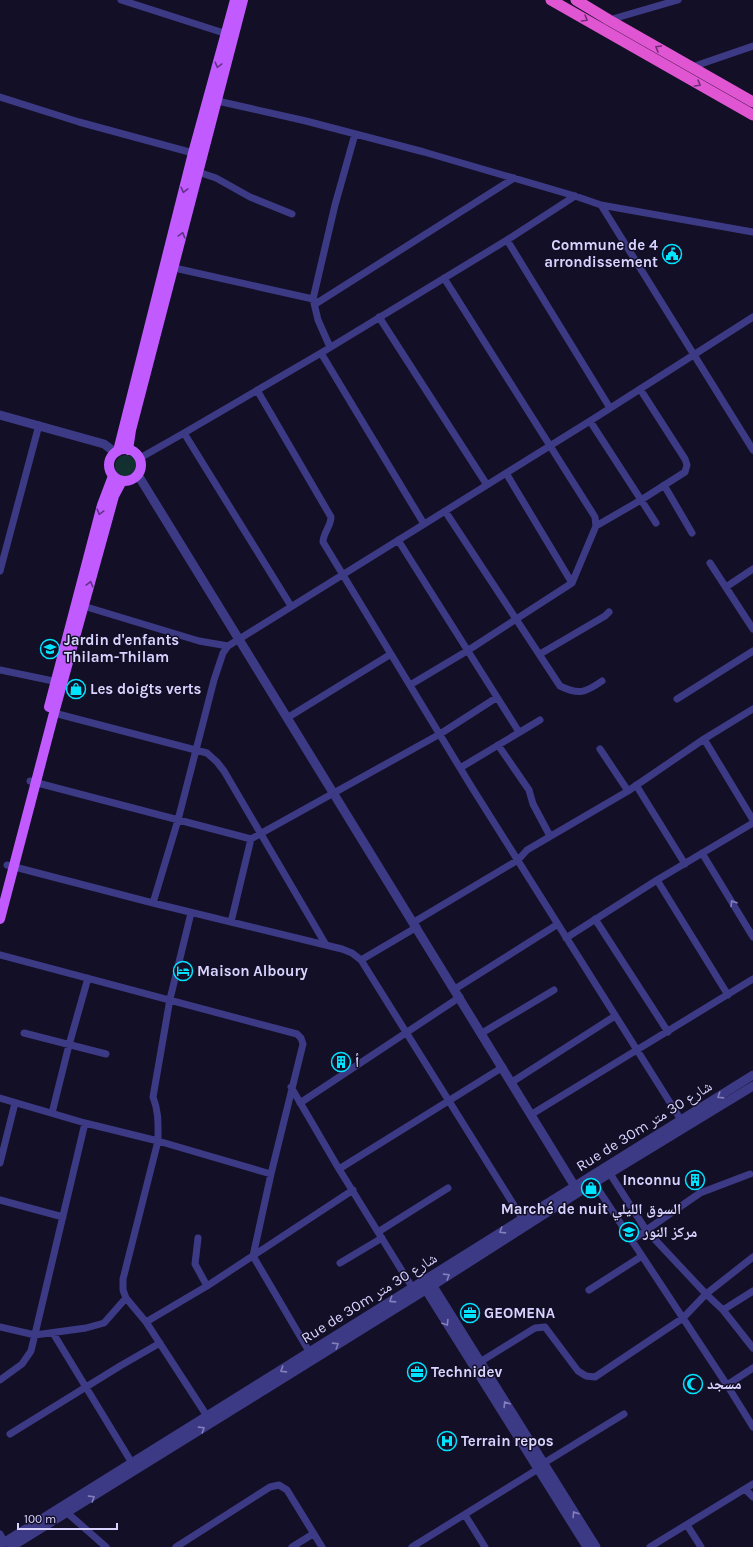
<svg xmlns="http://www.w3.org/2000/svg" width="753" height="1547" font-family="Karla,'Noto Naskh Arabic',sans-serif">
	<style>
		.green { fill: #12302f }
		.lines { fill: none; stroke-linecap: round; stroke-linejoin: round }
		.minor { stroke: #3d3a85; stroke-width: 7 }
		.tertiary { stroke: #3d3a85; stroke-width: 9 }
		.primary { stroke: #c25bff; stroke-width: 10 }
		.trunk { stroke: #e055d1; stroke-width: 11 }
		.oneway { stroke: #6f2e73 }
		.oneway2 { stroke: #623188 }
		.oneway3 { stroke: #837fbc }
		.labels { text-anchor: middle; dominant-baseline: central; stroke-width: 3; stroke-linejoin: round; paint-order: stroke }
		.poi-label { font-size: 15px; font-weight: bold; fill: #d9d4ff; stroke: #130f26; text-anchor: start }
		.street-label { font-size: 15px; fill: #d9d4ff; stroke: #130f26 }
	</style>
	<rect width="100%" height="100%" fill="#130f26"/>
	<!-- green -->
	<path class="green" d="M115 466a11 11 0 1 1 22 0a11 11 0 1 1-22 0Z"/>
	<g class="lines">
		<!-- minor -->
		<path class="minor" d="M121,0L227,34
			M609,20L678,0
			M692,67L753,46
			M0,97L79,122L193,153
			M213,100L306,121L424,152L575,196L601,205L753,450
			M198,172L216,178L250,197L292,214
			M601,205L753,232
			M507,240L610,408
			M170,267L313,299L317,303L514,178
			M379,317L487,485
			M330,347L318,320L313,299L335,205L355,134
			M321,353L424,524
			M257,390L331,517C331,526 323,533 323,542L471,786L681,1120
			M590,421L656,523
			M184,433L291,606
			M140,458L184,433L321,353L507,240L575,196
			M506,473L572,583
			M664,485L692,533
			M445,511L560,686C579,695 585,693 602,681
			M596,526L641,500L685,472L687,465L685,459L640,389
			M398,540L519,732
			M710,563L753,629
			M0,571L39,425
			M726,587L753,569
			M80,605L199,641L228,646
			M540,654L605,616L609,612
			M0,670L58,682
			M410,685L467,651L572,583L596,526L595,517L444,278
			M677,699L753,651
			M54,713L207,753L217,762L224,771L326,945
			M287,718L391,654
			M704,739L753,820
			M498,745L529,790L533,804L550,836
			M600,749L628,791
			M460,768L540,720
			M30,781L251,839L440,734L496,698
			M636,785L685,864
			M702,853L753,937
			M7,865L153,903L342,949L352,953L361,960L522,1218
			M657,880L728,995
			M153,903L178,820L214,680L223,653L228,646L590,421L753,317
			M191,913L170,999L153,1097C159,1112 158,1125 158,1141L123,1279V1290L126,1298L146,1322L207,1416
			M595,919L668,1032
			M231,922L251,839
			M414,922L518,860L527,850L628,791L704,739L753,709
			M566,938L657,880L753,823
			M0,955L297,1034L301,1038L303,1044L271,1174L253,1256L310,1353
			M361,960L417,927
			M455,989L558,924
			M24,1033L106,1054
			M482,1033L554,990
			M512,1082L615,1016
			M291,1087L339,1169L412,1287
			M0,1098L85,1123L158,1141L271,1174
			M300,1103L460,997
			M52,1113L69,1045L88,978
			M532,1114L753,979
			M0,1163L15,1103
			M339,1169L503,1067
			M607,1169L646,1230L706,1294L723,1310L753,1348
			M594,1183L727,1385L753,1427
			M0,1200L63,1217
			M378,1232L448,1188
			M198,1238L195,1264L207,1286
			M632,1240L700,1193L750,1174
			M340,1263L382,1238
			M589,1290L642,1256
			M723,1310L753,1291
			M146,1322L207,1286L353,1190
			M0,1327L35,1335L86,1328L104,1323L126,1298
			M53,1333L132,1463
			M480,1362L535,1328L545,1327L578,1371L586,1376L595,1377L683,1318L706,1294L753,1257
			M0,1380L22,1364L31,1351L85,1123
			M727,1385L753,1368
			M10,1434L120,1366L160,1343
			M544,1463L624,1414
			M745,1489L753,1497
			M64,1510L106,1547
			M465,1515L485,1547
			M687,1525L701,1547
			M0,1534L5,1542
			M176,1547L270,1487L279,1485L287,1490L322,1547
			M292,1547L313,1534
			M412,1547L538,1469
			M650,1547L753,1484"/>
		<!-- tertiary -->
		<path class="tertiary" d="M0,415L104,444L116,453
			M138,475L577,1190
			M429,1280L596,1547
			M423,1285L587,1547
			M0,1545L753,1075
			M11,1547L432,1286L579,1192L753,1086"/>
		<!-- primary -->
		<path class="primary" d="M109 465a16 16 0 1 1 32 0a16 16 0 1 1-32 0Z
			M128,450L131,430L243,0
			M118,451L193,153L235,0
			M49,707L102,505L113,476
			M0,919L54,713L111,507L114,496L122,481"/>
		<!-- trunk -->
		<path class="trunk" d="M551,0L753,115
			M576,0L609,20L753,102"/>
	</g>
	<!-- one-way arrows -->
	<defs><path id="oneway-chevron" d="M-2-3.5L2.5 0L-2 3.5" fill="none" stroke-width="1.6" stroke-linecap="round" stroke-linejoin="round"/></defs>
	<g class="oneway">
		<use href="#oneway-chevron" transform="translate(585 19) rotate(30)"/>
		<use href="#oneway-chevron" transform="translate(658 48) rotate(-150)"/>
		<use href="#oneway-chevron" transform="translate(698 84) rotate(30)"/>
	</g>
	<g class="oneway2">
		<use href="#oneway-chevron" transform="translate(218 65) rotate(105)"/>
		<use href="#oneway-chevron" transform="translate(184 190) rotate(104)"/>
		<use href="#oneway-chevron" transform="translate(182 235) rotate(-75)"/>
		<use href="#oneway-chevron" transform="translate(100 512) rotate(105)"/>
		<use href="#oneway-chevron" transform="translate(90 584) rotate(-75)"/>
	</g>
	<g class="oneway3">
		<use href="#oneway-chevron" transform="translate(733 903) rotate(-122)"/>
		<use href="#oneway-chevron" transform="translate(720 1096) rotate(148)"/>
		<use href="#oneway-chevron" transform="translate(502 1231) rotate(148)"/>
		<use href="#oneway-chevron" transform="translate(447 1276) rotate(-32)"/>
		<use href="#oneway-chevron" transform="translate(392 1300) rotate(147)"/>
		<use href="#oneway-chevron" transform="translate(446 1323) rotate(58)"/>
		<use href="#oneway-chevron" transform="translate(336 1345) rotate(-32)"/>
		<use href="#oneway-chevron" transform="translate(283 1370) rotate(148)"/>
		<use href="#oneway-chevron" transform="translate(506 1404) rotate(-122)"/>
		<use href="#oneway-chevron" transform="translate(202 1429) rotate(-32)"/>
		<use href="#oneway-chevron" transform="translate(92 1498) rotate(-32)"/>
		<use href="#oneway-chevron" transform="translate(575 1514) rotate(-122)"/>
	</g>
	<!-- icons -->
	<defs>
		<g id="civic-ring" transform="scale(1)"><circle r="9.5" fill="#130f26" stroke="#00e5ff" stroke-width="1.5"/><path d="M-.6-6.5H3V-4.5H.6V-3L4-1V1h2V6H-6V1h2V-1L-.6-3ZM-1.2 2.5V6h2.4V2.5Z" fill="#00e5ff"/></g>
		<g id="school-ring" transform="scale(1)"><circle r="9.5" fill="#130f26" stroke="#00e5ff" stroke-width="1.5"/><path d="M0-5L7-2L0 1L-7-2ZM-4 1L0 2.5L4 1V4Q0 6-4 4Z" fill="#00e5ff"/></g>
		<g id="shop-ring" transform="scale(1)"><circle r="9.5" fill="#130f26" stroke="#00e5ff" stroke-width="1.5"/><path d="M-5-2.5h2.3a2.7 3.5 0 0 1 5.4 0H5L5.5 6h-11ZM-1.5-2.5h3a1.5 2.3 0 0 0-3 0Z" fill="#00e5ff"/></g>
		<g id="hotel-ring" transform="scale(1)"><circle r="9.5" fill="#130f26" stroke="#00e5ff" stroke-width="1.5"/><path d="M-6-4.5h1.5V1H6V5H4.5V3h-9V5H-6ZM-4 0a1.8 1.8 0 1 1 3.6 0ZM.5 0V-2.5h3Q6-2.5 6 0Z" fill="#00e5ff"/></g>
		<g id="building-ring" transform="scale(1)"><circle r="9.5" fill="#130f26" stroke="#00e5ff" stroke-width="1.5"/><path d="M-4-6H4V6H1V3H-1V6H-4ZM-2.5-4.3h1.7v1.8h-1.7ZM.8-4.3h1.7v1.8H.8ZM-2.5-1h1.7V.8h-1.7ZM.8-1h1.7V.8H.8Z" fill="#00e5ff"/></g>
		<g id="office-ring" transform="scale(1)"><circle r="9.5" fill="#130f26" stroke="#00e5ff" stroke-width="1.5"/><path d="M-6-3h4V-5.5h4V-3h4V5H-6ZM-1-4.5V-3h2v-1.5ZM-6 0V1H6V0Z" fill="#00e5ff"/></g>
		<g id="mosque-ring" transform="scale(1)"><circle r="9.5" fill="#130f26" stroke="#00e5ff" stroke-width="1.5"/><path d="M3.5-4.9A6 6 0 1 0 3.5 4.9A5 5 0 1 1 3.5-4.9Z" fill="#00e5ff"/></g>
		<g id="hospital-ring" transform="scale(1)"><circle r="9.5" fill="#130f26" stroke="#00e5ff" stroke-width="1.5"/><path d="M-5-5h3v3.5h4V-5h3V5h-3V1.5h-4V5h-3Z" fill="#00e5ff"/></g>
	</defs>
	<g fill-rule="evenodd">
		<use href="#civic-ring" x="672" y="254"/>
		<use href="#school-ring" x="50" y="649"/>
		<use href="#shop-ring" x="76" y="689"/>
		<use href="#hotel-ring" x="183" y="971"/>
		<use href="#building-ring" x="341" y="1062"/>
		<use href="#building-ring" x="695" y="1180"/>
		<use href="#shop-ring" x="591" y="1188"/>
		<use href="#school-ring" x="629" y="1232"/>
		<use href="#office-ring" x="470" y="1313"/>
		<use href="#office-ring" x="417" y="1372"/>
		<use href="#mosque-ring" x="693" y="1384"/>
		<use href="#hospital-ring" x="447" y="1441"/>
	</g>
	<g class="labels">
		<!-- poi labels -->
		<g class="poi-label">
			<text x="658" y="245" text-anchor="end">Commune de 4<tspan x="658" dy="17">arrondissement</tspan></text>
			<text x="64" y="640">Jardin d'enfants<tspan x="64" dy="17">Thilam-Thilam</tspan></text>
			<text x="90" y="689">Les doigts verts</text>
			<text x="197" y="971">Maison Alboury</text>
			<text x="355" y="1062">أ</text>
			<text x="681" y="1180" text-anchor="end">Inconnu</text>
			<text x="591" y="1209" text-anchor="middle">Marché de nuit السوق الليلي</text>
			<text x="643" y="1232">مركز النور</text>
			<text x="484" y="1313">GEOMENA</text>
			<text x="431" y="1372">Technidev</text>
			<text x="707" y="1384">مسجد</text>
			<text x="461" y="1441">Terrain repos</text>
		</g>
		<!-- street labels -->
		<g class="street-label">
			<text transform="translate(644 1126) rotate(-32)">Rue de 30m شارع 30 متر</text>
			<text transform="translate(369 1298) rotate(-32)">Rue de 30m شارع 30 متر</text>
		</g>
	</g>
	<!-- scale -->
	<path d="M18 1523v6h99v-6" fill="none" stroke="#d9d4ff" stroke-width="2"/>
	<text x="24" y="1523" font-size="12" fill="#d9d4ff" stroke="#130f26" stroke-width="3" paint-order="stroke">100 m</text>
</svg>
